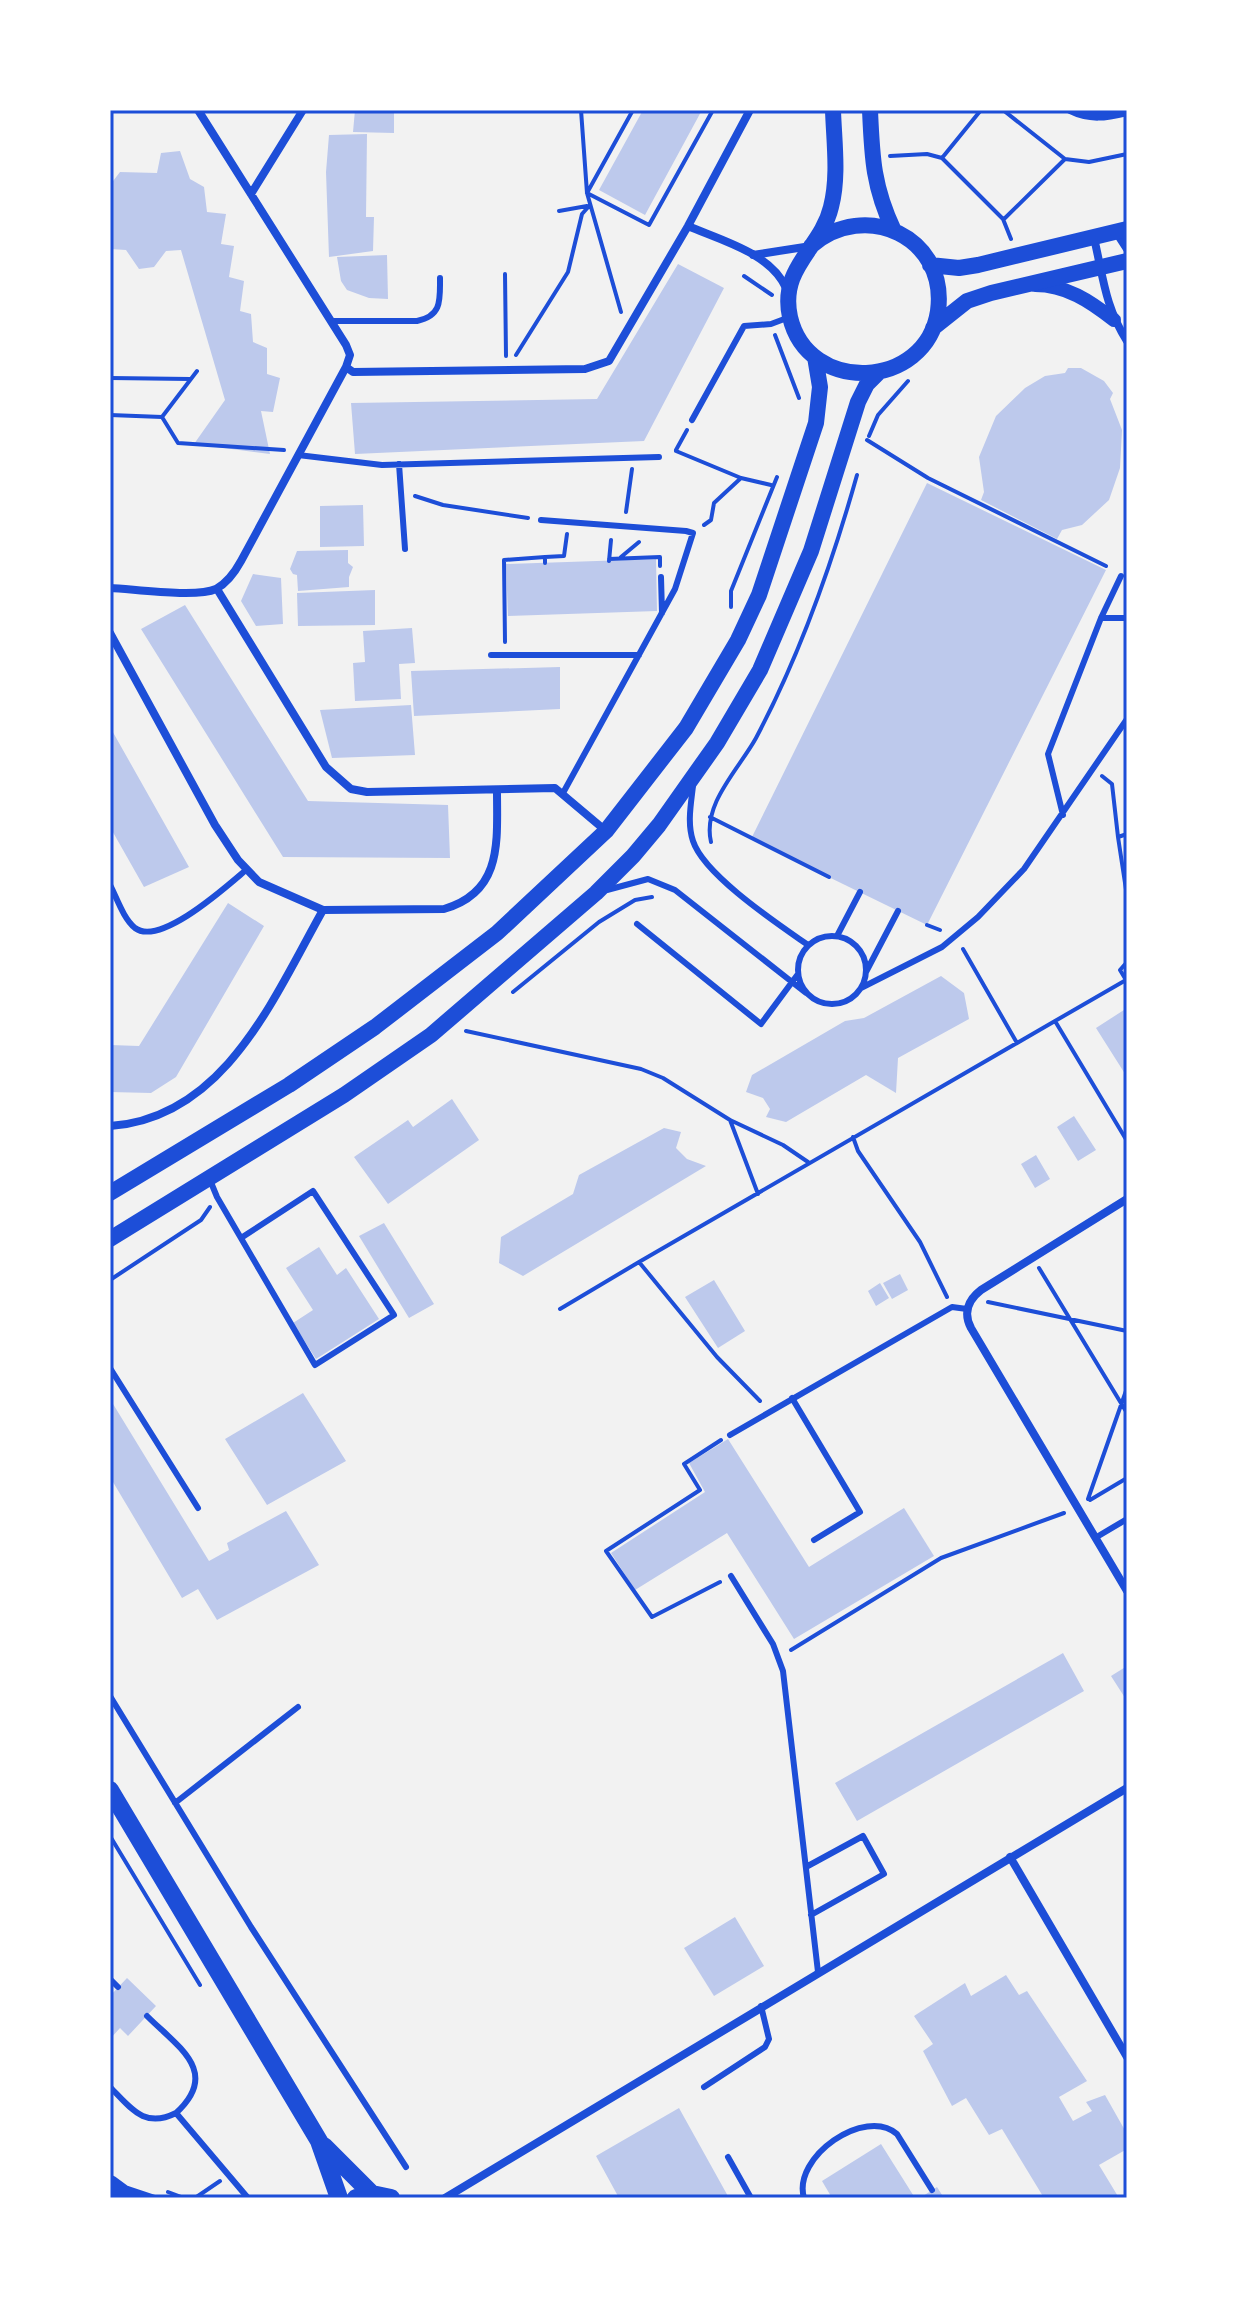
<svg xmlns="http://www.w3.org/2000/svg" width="1237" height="2308" font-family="'Zilla Slab',serif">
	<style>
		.building { fill: #bdc9ec }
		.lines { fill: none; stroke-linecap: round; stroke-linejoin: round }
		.path { stroke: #1d4ed8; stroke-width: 4 }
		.service { stroke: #1d4ed8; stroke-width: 6 }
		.minor { stroke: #1d4ed8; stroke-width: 8 }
		.tertiary { stroke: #1d4ed8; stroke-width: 14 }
		.secondary { stroke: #1d4ed8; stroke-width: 16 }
		.primary { stroke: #1d4ed8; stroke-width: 18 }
		.trunk { stroke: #1d4ed8; stroke-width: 18 }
		.neatline { fill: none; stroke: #1d4ed8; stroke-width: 3 }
	</style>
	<rect width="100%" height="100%" fill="#f2f2f2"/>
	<!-- building -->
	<path class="building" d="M355,110H394V133L353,132Z
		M643,110H702L645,215L599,190Z
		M367,134L366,217H374L373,251L329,257L326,172L329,135Z
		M180,151L190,179L204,187L207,212L226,214L221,244L234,246L229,277L244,281L240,311L251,314L253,342L267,348V374L280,378L273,412L261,411L270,454L194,444L225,400L181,250L166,251L154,267L139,269L126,250L110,249V185L120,172L157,173L161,153Z
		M387,255L388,299L369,298L347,290L341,281L337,257Z
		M678,264L724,288L644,441L355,454L351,403L597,399Z
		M1068,368H1081L1104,381L1113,393L1110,399L1122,430L1120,468L1109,500L1082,525L1062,530L1057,539L981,500L984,492L979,457L996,416L1025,388L1045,376L1065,373Z
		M927,483L1106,570L927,925L751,839Z
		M363,505L364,546L320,547V506Z
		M348,550V563L353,567L349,577V587L298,591L297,575L293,574L290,569L297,551Z
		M656,559L657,611L508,616L506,564Z
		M253,574L281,578L283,624L256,626L241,601Z
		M375,590V625L298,626L297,593Z
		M185,605L308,801L448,805L450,858L283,857L141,629Z
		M412,628L415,663L399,664L401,699L355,701L353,663L365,662L363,631Z
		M560,667V709L414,716L411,671Z
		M411,705L415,755L332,758L320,710Z
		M110,727L189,867L144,887L110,827Z
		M228,903L264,926L176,1077L151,1093L110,1092V1045L139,1046Z
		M941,976L964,993L969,1019L898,1058L896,1093L866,1075L786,1122L766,1117L770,1109L763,1098L746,1092L752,1075L845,1021L864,1018Z
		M1127,1008V1077L1096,1028Z
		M452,1099L479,1140L388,1204L354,1157L408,1120L413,1127Z
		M1074,1116L1096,1150L1078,1161L1057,1127Z
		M664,1128L681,1132L676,1148L687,1159L706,1166L523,1276L499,1263L501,1237L573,1194L579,1175Z
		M1036,1155L1050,1179L1035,1188L1021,1164Z
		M384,1223L434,1304L409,1318L359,1236Z
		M319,1247L337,1275L346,1268L379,1319L316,1359L293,1323L313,1310L286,1268Z
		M900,1274L908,1290L892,1299L883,1283Z
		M714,1280L745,1331L718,1348L685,1297Z
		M880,1283L889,1298L876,1306L868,1291Z
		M303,1393L346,1461L267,1505L225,1439Z
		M110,1399L209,1561L229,1550L227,1543L286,1511L319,1565L217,1620L198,1589L182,1598L110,1477Z
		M728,1439L809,1567L904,1508L934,1556L794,1639L727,1533L635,1590L611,1553L705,1492L689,1463Z
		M1063,1653L1084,1691L857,1821L835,1783Z
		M1127,1666V1701L1111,1676Z
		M735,1917L764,1966L714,1996L684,1948Z
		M1006,1975L1019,1995L1027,1991L1087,2081L1059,2097L1073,2121L1092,2111L1086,2102L1105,2095L1127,2134V2149L1099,2165L1119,2198H1044L1002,2129L989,2135L966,2098L952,2106L923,2051L933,2044L914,2016L965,1983L971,1996Z
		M127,1978L156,2006L128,2036L120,2028L110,2039V1996Z
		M679,2108L729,2198H619L596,2156Z
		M881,2144L915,2198H832L822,2181Z
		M937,2187L944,2198H920Z"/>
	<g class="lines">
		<!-- path -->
		<path class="path" d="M581,110L587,193L621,312
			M633,110L587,193L649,225L713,110
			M1003,110L1065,159L1089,162L1127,154
			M890,156L927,154L942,158L981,110
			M942,158L1003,219L1011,239
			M559,211L587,206
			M1004,219L1065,159
			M505,274L506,356
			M744,276L772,295
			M775,335L799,398
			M516,355L568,272L582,214L590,205
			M110,378L190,379
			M110,415L162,417L178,443L284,450
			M162,417L197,371
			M869,436L878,415L908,381
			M867,440L928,478L1106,566
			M676,450L687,430
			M676,451L741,478L771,485
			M415,496L443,505L528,518
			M626,512L632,469
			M704,525L711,520L714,503L741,478
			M545,557L564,556L567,534
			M621,557L639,542
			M609,559L660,557V566
			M609,561L611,540
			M731,607V591L777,477
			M505,642L504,560L545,557V563
			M1102,776L1112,784L1118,837
			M710,817L829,877
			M1127,834L1118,837L1127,896
			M711,842C702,804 739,769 756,738C800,655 832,564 857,475
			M927,925L940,930
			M963,949L1017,1043
			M513,992L599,922L635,900L652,897
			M1055,1021L1126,980L1120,970L1127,962
			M466,1031L641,1069L663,1078L730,1120L783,1145L808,1162
			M730,1120L758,1194
			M853,1137L858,1151L920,1242L947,1297
			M639,1262L1055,1021L1127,1141
			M1039,1268L1127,1413
			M110,1280L201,1220L210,1207
			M988,1302L1127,1331
			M560,1309L639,1262L717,1357L760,1401
			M1088,1499L1127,1388
			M1090,1500L1127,1478
			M720,1582L652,1617L606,1551L700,1490L684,1464L721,1440
			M791,1650L941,1558L1064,1513
			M110,1836L200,1985
			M168,2192L184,2198
			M195,2198L220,2181"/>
		<!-- service -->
		<path class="service" d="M331,321H417C442,316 440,300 440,278
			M692,420L744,326L771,324L787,318
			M298,455L382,465L659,457
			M399,464L405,549
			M541,520L686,531L693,533L675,589L563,793
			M661,577L662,613
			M1101,618H1127
			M491,655H639
			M693,786C691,804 687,823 693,841C704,875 778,924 808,945
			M1063,815L1048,754L1101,618L1121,576
			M110,885C117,898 123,918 135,928C160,947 227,886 246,870
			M607,890L648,879L675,890L806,993
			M637,924L761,1024L798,974
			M837,936L860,892
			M798 970a34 34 0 1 1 68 0a34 34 0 1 1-68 0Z
			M866,972L898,911
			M861,988L942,947L978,917L1024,869L1127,719
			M210,1180L217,1197L315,1365L394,1315L313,1191L241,1238
			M110,1368L198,1508
			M792,1398L860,1512L814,1540
			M730,1435L952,1307L967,1309
			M1095,1538L1127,1519
			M731,1576L773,1644L783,1671L818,1972
			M110,1696L251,1927L406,2167
			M175,1803L298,1707
			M806,1867L863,1836L884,1874L811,1915
			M110,1979L118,1987
			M147,2016C178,2047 221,2072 176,2113L248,2198
			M110,2087C131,2108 144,2129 176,2113
			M704,2087L765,2047L769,2039L761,2006
			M728,2157L751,2198
			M128,2189L155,2198
			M804,2198C792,2157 865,2106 897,2134L932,2190"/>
		<!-- minor -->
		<path class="minor" d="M1070,110C1090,120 1106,117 1127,112
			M251,194L303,110
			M688,226C720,240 771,253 786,288
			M1116,232L1127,249
			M1094,238C1103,276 1105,307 1127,341
			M753,255L811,246
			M346,367L353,372L585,369L609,361L688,226L750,110
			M110,588C134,589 196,598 216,589C227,583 235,572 241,561L346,367L350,355L346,345L198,110
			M217,589L326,767L351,789L367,792L555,788L606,831
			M110,633L215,825L238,860L259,882L323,910L444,909C503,892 497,841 497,791
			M110,1126C225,1118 274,997 323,910
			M1127,1199L981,1290C968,1300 963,1313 971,1328L1127,1591
			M1010,1857L1127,2057
			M445,2198L1127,1788"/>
		<!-- tertiary -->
		<path class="tertiary" d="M1035,285C1066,285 1090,301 1114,320"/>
		<!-- secondary -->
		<path class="secondary" d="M870,110C872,157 873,187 894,231
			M811,246C865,199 948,237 938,311C926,390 808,395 790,317C779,267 821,249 831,207C839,176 834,142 833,110
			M930,265L959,268L978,265L1127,229
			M933,328L967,301L991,293L1127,261
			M110,1193L289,1085L375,1027L497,933L606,831L686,728L738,640L759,595L816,423L820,387L815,357
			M110,1239L344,1095L431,1035L596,893L633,856L659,825L717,743L760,670L811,551L858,402L867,384L878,373"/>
		<!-- primary -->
		<path class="primary" d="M110,1790L319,2141L339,2198
			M324,2146L372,2194
			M356,2198L372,2194L391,2198"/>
		<!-- trunk -->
		<path class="trunk" d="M110,2184L129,2198"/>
	</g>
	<!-- border -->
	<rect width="1237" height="2308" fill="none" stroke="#ffffff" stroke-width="224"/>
	<rect x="112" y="112" width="1013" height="2084" class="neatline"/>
</svg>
